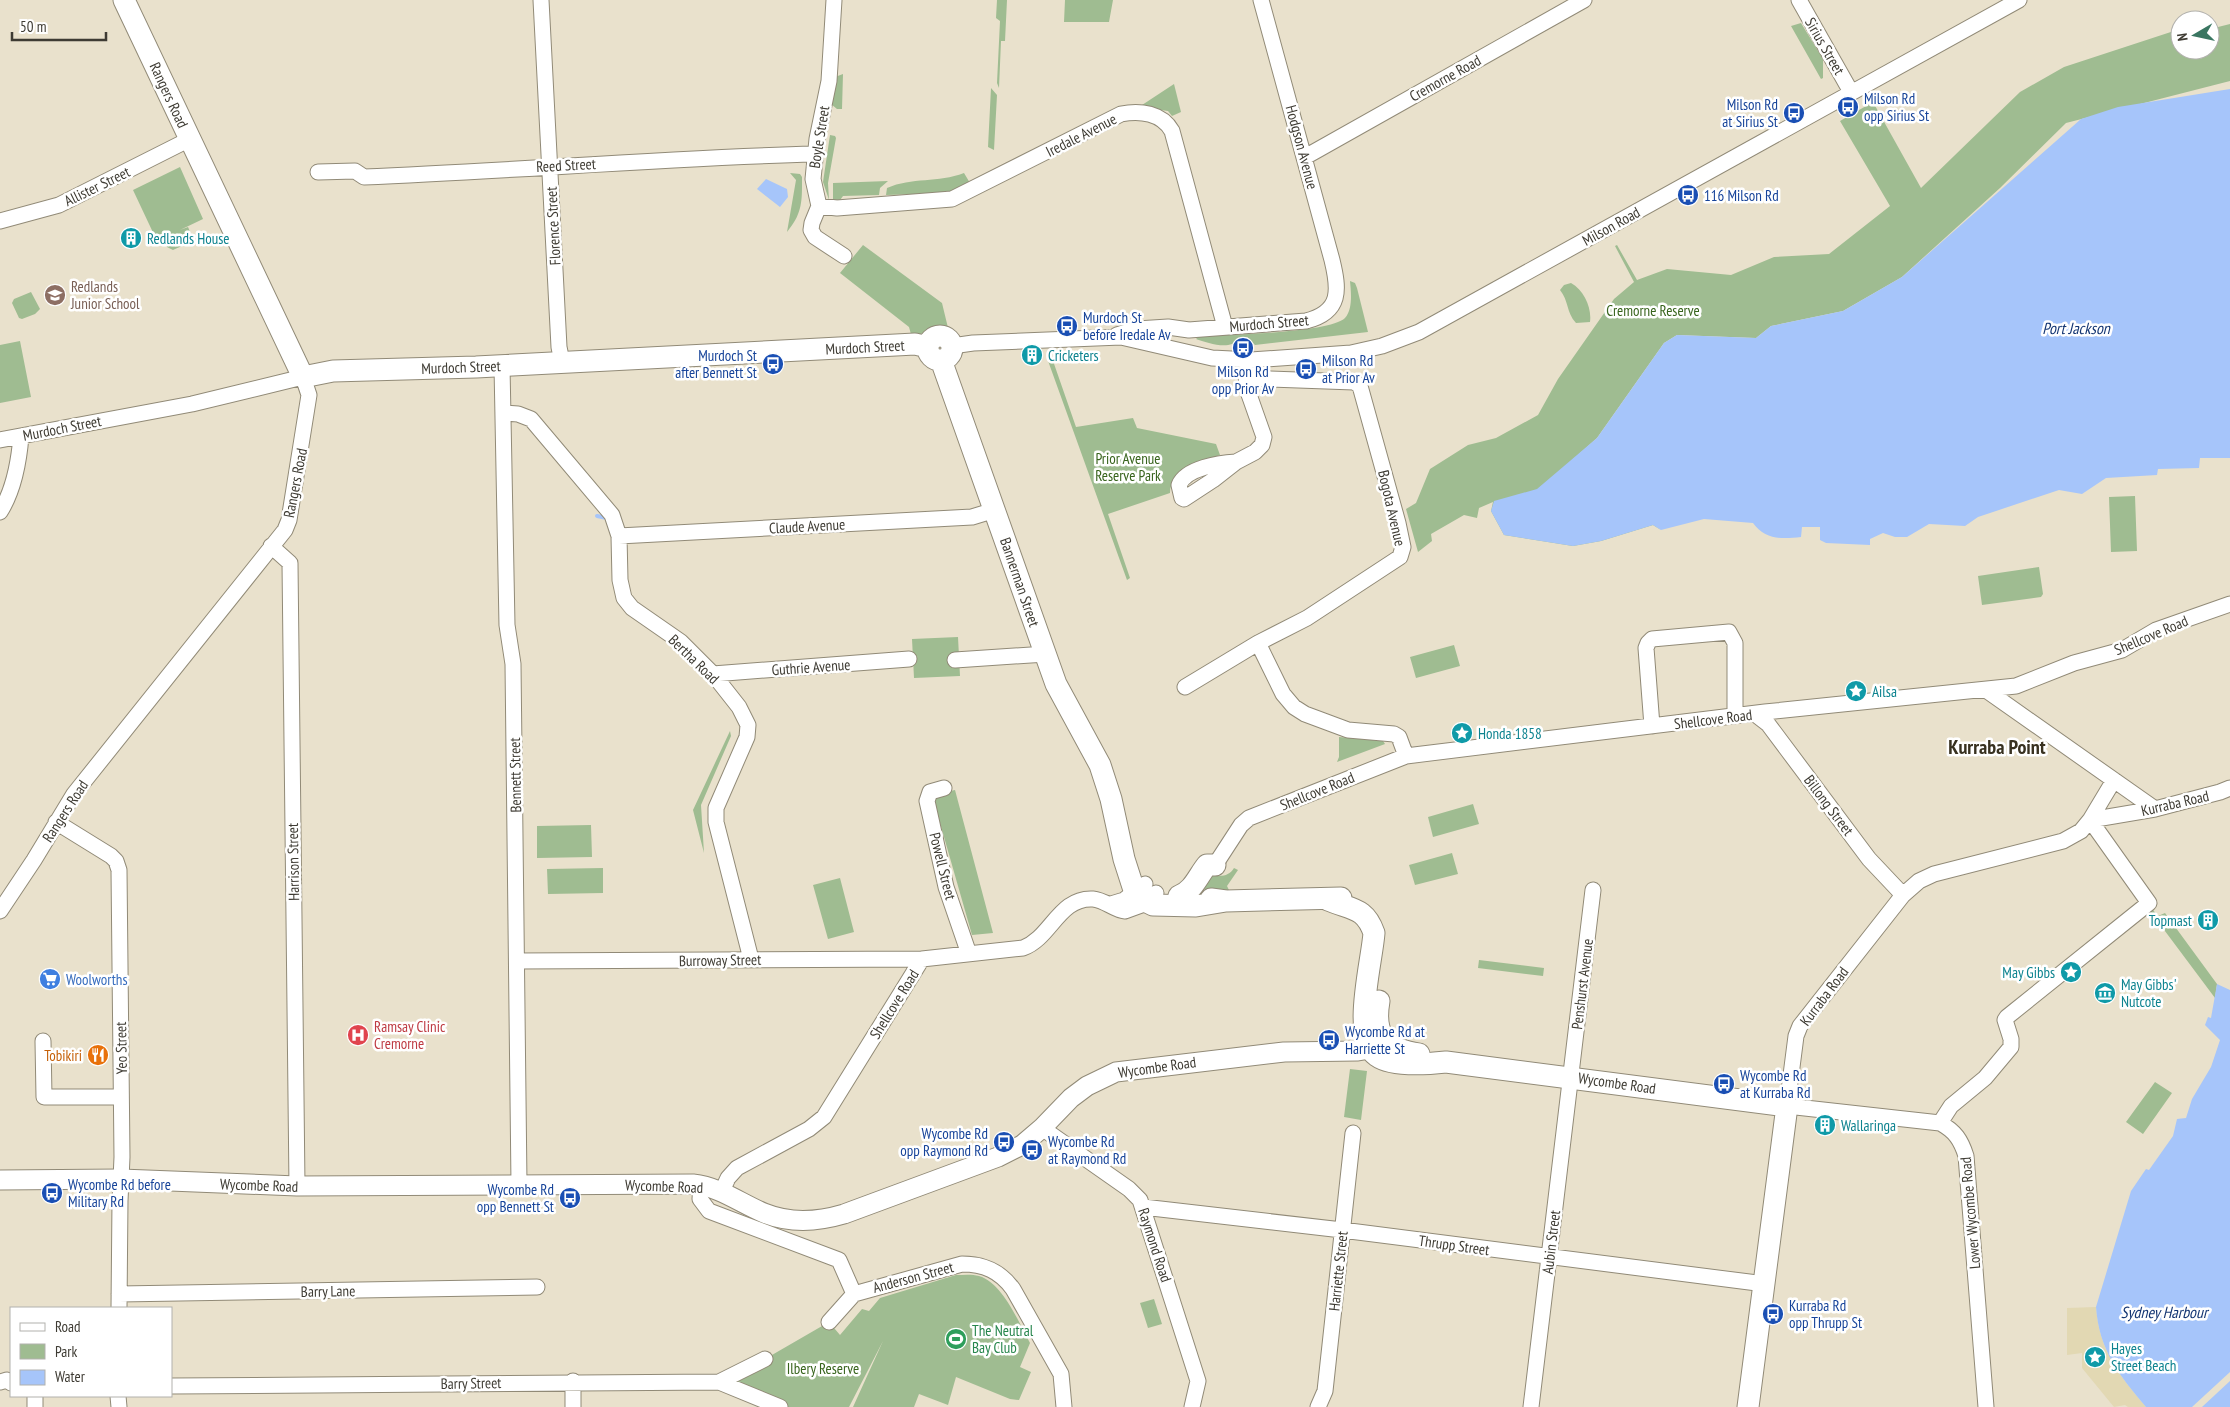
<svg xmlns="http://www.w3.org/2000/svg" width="2230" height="1407" font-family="'PT Sans Narrow',sans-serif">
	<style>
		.green { fill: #9fbc91 }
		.sand { fill: #e2d8b3 }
		.water { fill: #a6c5fa }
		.pier { fill: #e9e1cc }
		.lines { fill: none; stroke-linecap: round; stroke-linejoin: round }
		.stream { stroke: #a6c5fa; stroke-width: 4 }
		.minor-casing { stroke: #918a77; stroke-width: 17 }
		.tertiary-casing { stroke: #918a77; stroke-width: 21 }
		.secondary-casing { stroke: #918a77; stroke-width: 23 }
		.minor { stroke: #fff; stroke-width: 15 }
		.tertiary { stroke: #fff; stroke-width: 19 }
		.secondary { stroke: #fff; stroke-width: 21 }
		.labels { text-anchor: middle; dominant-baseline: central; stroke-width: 5; stroke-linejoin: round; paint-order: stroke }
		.street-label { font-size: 15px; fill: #3e3b33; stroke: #fff }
		.transit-label { font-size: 15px; fill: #164399; stroke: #fff; text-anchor: start }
		.culture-label { font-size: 15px; fill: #0d838f; stroke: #fff; text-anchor: start }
		.education-label { font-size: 15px; fill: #785e54; stroke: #fff; text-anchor: start }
		.park-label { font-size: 15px; fill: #38641d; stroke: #fff }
		.shop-label { font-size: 15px; fill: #366cbe; stroke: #fff; text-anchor: start }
		.health-label { font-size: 15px; fill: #be3a42; stroke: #fff; text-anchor: start }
		.food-label { font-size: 15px; fill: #c56008; stroke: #fff; text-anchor: end }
		.leisure-label { font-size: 15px; fill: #27864d; stroke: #fff; text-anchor: start }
		.water-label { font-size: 16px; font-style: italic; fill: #143673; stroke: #fff }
		.district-label { font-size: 20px; font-weight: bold; fill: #383120; stroke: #fff }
	</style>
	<rect width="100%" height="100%" fill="#e9e1cc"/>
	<!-- green -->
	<path class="green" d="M997,0H1007L1005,41H1001L999,88L997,83L1000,21L996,18Z
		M1065,0H1113L1109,22H1064Z
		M1801,23L1823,59V78L1821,79L1791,26Z
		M2230,24V81L2066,123L2000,188L1902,277L1843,311L1771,326L1756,338L1677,335L1664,343L1597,438L1570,462L1661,530L1653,525L1601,541L1573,546L1504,535L1491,511L1493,502L1479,508L1477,518L1464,515L1431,534L1432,541L1418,552L1406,509L1416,503L1430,469L1468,445L1496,438L1538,415L1558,379L1614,299L1634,282L1615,246L1617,245L1637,280L1667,269L1731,275L1774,257L1829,254L1890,206L1840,121L1873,102L1921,188L2020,92L2064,67L2180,29V50H2210V29Z
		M843,74L842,109H837L831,104L835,77Z
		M1174,84L1181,112L1172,116L1168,111L1139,107Z
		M991,88L997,95L994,150L988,147Z
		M830,135L835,136L836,138L828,183L829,200L823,182Z
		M180,167L203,219L180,230L188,227C195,242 184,245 173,250L167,247L164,238L157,241L133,190Z
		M790,173L800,174L802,177C802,200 803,213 787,232L796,180Z
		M964,173L970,183L947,193L886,195L887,188C912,177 938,183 964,173Z
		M888,181L880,188L879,195L843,196L838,203L833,202V183Z
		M863,245L942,303L949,332C934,329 926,331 912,338L909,327L840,273Z
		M1350,281L1355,283L1357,288L1368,332L1255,345L1247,337C1239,338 1239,341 1232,344C1222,348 1205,342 1196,339L1199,336C1224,335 1330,333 1345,318C1353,309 1351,292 1350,281Z
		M1571,283C1584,290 1592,308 1590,322L1576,323C1566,312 1569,301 1560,290L1564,285Z
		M31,292L40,309L35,314L22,319L19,318L12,303L14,299Z
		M20,341L31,397L0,403V345Z
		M1047,358H1052L1076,427L1133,418L1137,428L1216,444L1220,455C1202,461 1170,471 1170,493L1108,514L1130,578L1127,580Z
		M2135,496L2137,551L2111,552L2109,497Z
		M2039,567L2043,594L2041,597L1982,605L1978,576Z
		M958,637L960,676L914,678L912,639Z
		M1454,645L1460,666L1416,678L1410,657Z
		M730,731L731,736L701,805L704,853L693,810Z
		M1339,737L1383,741L1385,744L1337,762L1339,757Z
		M955,790L993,933L972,935L934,802L936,794Z
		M1473,804L1479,824L1433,837L1428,817Z
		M591,825L592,857L537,858V826Z
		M1452,853L1458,874L1415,885L1409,865Z
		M603,868V893L548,894L547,869Z
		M1234,868L1238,870L1227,886L1230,892L1201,889L1207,873C1217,877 1228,878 1234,868Z
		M840,878L854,932L828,939L813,885Z
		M2153,910L2158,916L2165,913L2217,984L2215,998L2150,911Z
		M1479,960L1544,968L1543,976L1478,968Z
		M1350,1069L1367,1071L1361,1120L1344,1117Z
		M2155,1082L2172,1093L2143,1134L2126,1122Z
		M956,1275C963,1275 972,1274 979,1276C1003,1283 1019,1323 1030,1343L1020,1367L1031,1372L1019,1400L1010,1399L956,1377L948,1405L919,1394L914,1407H853L883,1341L849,1407H780L719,1382L765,1359L829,1322L840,1335L862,1309L869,1311L880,1298Z
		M1154,1299L1162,1324L1148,1328L1140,1303Z"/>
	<!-- sand -->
	<path class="sand" d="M2096,1307C2099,1350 2119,1375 2146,1407H2128L2125,1405L2114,1407L2082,1368V1353L2067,1355V1308Z"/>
	<!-- water -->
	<path class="water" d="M2230,89V458H2200L2199,468L2158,469L2157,475L2106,478L2082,494L2059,490L1978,517L1965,526L1929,524L1907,537H1895L1883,533L1870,539V545L1826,543L1820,540V527H1802L1801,537C1782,539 1765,540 1753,523L1704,519L1661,530L1653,525L1601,541L1573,546L1504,535L1491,511L1494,501L1537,489L1597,438L1664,343L1677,335L1756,338L1771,326L1843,311L1902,277L2081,119L2118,107Z
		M766,179L787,189L788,197L780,207L757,189Z
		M2217,984L2230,990V1407H2146C2119,1375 2099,1350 2096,1307L2131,1191L2146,1169L2149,1170L2173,1136L2177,1119L2186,1118L2192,1099L2211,1067L2220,1040L2205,1025L2208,1017L2211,1018Z"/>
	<!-- pier -->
	<path class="pier" d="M2230,1372V1381L2202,1407H2192Z"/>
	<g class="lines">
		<!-- stream -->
		<path class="stream" d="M597,516L607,518"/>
		<!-- minor casing -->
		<g class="minor-casing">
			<path id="minor" d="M541,0L559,347L562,362
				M834,0L829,81L817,139L813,179L819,206L812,223L811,230L815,237L844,256
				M1799,0L1851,92
				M1305,157L1584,0
				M318,172L355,171L364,177C514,171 665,158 815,154
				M819,206L837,208L952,199L1121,114C1140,110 1162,113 1172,131L1225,327
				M0,221L59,205L190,139
				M1117,335L1137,329L1168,327L1189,330L1306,321C1342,312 1339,289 1332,260L1261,0
				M952,346L973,343L1121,337L1212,358L1251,360L1351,353L1382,346L1419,332L2019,0
				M502,366L507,625L513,664L519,1184
				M504,413L518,414L531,419L612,515L619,536L620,580L624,598L632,608L681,642L713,674L739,707L748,725L747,737L716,808V822L751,959
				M0,440L192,404L303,377L309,395L289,520L285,530L74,794L34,860L0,911
				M1236,462C1219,463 1186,468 1179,485L1182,498L1184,499L1213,480L1236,462L1255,452L1262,445L1264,437L1246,386L1248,369
				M0,512C14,490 19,461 21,436
				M619,536L972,517L995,510
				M271,546L290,563L297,1186
				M1258,643L1283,694L1294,707L1305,714L1348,730L1394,734L1399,737L1406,756
				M955,660L1046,654
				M713,674L909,659
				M1185,687L1258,643L1307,618L1400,557L1403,547L1398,523L1360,386L1354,382L1246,378
				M1986,690L2155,809
				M1755,714L1768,724L1869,859L1903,895
				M1652,726L1646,648L1648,643L1652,639L1729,632L1735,643V715
				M944,788L930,792L927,801L946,887L969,954
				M56,822L111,856L116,861L119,870L122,1157L120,1201L119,1308
				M1215,865L1241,825L1249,818L1406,756L1765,712L2016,686L2074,663L2122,650L2156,630L2230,604
				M1111,904L1124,900L1145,884
				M517,961L922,959
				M43,1041L44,1097H121
				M1940,1123L1951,1106L1985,1078L2011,1047V1039L2005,1020L2007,1017L2149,903L2090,820L2114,780
				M1042,1128L1129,1189L1140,1200L1198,1381L1192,1407
				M701,1185L700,1199L709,1211L839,1260L854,1294L829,1322
				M722,1191L728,1178L737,1168L809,1129L824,1117L922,959L1023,948C1051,938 1059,897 1093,899C1105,900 1114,910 1125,911L1147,903L1156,893
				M1143,1207L1342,1230L1765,1284
				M119,1294L537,1287
				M854,1294L962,1264C984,1264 1000,1271 1013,1289L1061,1374L1064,1407
				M573,1381V1407
				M0,1382L7,1380L11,1383
				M719,1382L780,1407
				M171,1386L719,1382L765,1359
				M35,1396V1407
				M118,1396L119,1407
				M1318,1407L1325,1391L1353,1133
				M1531,1407L1593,890
				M1986,1407L1966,1156C1961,1140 1955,1131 1940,1123L1787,1106L1796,1036L1800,1026L1903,895L1919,881L1934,874L2063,841L2081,831L2090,820L2155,809L2220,792L2230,788"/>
		</g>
		<!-- tertiary casing -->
		<g class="tertiary-casing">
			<path id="tertiary" d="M0,1180L121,1179L297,1186L693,1184C720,1187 740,1203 764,1213C791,1224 817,1222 844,1214L998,1157L1022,1145L1042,1128L1071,1098L1087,1086L1116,1072L1284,1052L1358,1051L1370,1049L1383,1042"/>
		</g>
		<!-- secondary casing -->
		<g class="secondary-casing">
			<path id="secondary" d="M124,0L303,377L333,371L476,367L915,344L928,347
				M928 348a12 12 0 1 1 24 0a12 12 0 1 1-24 0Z
				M941,360L1056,684L1100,765L1111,799L1124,859L1133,887L1143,900L1153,905L1196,906L1226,901
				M1179,896C1193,891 1198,876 1207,865H1215
				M1211,899L1226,901L1341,898
				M1328,900C1352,910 1365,907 1374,933C1372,962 1351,1038 1377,1056C1392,1067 1428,1064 1446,1062L1787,1106L1748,1407
				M1379,1001C1373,1036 1386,1049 1419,1054"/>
		</g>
		<!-- minor -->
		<use href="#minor" class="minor"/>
		<!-- tertiary -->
		<use href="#tertiary" class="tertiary"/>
		<!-- secondary -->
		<use href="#secondary" class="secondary"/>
	</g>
	<!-- icons -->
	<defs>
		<g id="bus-disc" transform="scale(1.125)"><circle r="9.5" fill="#1a4fb4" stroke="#fff"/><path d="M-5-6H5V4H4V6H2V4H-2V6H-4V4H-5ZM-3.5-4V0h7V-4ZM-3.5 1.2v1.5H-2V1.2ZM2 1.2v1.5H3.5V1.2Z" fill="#fff"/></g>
		<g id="building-disc" transform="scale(1.125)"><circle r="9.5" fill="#0f9aa8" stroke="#fff"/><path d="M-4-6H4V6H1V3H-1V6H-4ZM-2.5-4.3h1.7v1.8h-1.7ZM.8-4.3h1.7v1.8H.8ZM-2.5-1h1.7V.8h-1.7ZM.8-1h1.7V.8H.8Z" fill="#fff"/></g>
		<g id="school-disc" transform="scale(1.125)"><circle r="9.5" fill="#8d6e63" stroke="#fff"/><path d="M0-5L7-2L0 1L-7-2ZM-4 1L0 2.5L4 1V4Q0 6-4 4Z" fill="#fff"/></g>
		<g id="sight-disc" transform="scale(1.125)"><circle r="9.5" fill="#0f9aa8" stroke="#fff"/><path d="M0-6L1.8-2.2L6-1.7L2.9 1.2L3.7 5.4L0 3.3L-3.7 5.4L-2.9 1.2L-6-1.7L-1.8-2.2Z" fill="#fff"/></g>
		<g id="supermarket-disc" transform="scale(1.125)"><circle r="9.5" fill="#3f7fe0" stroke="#fff"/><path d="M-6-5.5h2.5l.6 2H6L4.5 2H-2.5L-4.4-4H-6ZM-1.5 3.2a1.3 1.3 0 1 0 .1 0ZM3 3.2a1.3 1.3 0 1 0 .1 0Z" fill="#fff"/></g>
		<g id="museum-disc" transform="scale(1.125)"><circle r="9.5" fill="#0f9aa8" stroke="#fff"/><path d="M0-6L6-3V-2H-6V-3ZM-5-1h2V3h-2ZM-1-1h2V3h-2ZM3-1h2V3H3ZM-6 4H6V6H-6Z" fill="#fff"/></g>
		<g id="hospital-disc" transform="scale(1.125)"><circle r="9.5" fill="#e0444e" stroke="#fff"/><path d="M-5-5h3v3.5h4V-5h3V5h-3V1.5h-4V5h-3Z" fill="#fff"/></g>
		<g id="restaurant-disc" transform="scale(1.125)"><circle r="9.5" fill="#e8710a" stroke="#fff"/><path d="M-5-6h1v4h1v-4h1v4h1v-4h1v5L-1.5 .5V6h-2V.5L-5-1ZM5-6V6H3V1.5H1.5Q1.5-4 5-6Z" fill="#fff"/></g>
		<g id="stadium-disc" transform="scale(1.125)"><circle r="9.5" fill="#2e9e5b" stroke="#fff"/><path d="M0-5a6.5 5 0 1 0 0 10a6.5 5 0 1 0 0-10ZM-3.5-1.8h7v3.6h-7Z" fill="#fff"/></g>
	</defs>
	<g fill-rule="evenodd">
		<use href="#bus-disc" x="1848" y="107"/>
		<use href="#bus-disc" x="1794" y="113"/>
		<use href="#bus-disc" x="1688" y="195"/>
		<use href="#building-disc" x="131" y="238"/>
		<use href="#school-disc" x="55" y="295"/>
		<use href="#bus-disc" x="1067" y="326"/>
		<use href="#bus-disc" x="1243" y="348"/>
		<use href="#building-disc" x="1032" y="355"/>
		<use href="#bus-disc" x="773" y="364"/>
		<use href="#bus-disc" x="1306" y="369"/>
		<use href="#sight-disc" x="1856" y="691"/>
		<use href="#sight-disc" x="1462" y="733"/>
		<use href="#building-disc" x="2208" y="920"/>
		<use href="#sight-disc" x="2071" y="972"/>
		<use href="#supermarket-disc" x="50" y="979"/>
		<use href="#museum-disc" x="2105" y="993"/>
		<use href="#hospital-disc" x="358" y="1035"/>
		<use href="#bus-disc" x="1329" y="1040"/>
		<use href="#restaurant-disc" x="98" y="1055"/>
		<use href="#bus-disc" x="1724" y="1084"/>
		<use href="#building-disc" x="1825" y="1125"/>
		<use href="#bus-disc" x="1004" y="1142"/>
		<use href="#bus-disc" x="1032" y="1150"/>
		<use href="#bus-disc" x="52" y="1193"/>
		<use href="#bus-disc" x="570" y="1198"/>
		<use href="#bus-disc" x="1773" y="1314"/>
		<use href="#stadium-disc" x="956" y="1339"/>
		<use href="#sight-disc" x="2095" y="1357"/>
	</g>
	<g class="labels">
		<!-- street labels -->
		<g class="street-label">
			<text transform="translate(1825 46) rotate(60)">Sirius Street</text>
			<text transform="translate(1445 78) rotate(-29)">Cremorne Road</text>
			<text transform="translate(169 95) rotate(65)">Rangers Road</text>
			<text transform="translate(1081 135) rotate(-27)">Iredale Avenue</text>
			<text transform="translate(819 137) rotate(-81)">Boyle Street</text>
			<text transform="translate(1302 147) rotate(75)">Hodgson Avenue</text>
			<text transform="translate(566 165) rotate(-3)">Reed Street</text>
			<text transform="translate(97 186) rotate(-26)">Allister Street</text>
			<text transform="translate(553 226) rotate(-93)">Florence Street</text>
			<text transform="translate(1611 226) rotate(-29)">Milson Road</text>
			<text transform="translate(1269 323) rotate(-5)">Murdoch Street</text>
			<text transform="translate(865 347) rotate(-3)">Murdoch Street</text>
			<text transform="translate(461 367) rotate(-2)">Murdoch Street</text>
			<text transform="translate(62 428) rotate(-11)">Murdoch Street</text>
			<text transform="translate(295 483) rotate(-79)">Rangers Road</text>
			<text transform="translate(1392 508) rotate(77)">Bogota Avenue</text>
			<text transform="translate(807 526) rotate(-3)">Claude Avenue</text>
			<text transform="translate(1020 582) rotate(71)">Bannerman Street</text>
			<text transform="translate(2151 635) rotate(-23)">Shellcove Road</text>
			<text transform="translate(694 659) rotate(44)">Bertha Road</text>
			<text transform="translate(811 667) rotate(-4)">Guthrie Avenue</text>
			<text transform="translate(1713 719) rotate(-7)">Shellcove Road</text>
			<text transform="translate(515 775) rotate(-91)">Bennett Street</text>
			<text transform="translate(1317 791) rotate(-22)">Shellcove Road</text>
			<text transform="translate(2175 803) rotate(-13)">Kurraba Road</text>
			<text transform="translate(1829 805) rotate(53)">Billong Street</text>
			<text transform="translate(65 811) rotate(-57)">Rangers Road</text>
			<text transform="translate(293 862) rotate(-91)">Harrison Street</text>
			<text transform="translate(943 866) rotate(76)">Powell Street</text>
			<text transform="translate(720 960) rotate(-1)">Burroway Street</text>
			<text transform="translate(1582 984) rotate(-83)">Penshurst Avenue</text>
			<text transform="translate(1824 996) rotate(-53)">Kurraba Road</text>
			<text transform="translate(894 1004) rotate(-58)">Shellcove Road</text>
			<text transform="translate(121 1048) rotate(-91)">Yeo Street</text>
			<text transform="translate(1157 1067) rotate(-8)">Wycombe Road</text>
			<text transform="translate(1617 1083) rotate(8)">Wycombe Road</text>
			<text transform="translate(259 1185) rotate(2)">Wycombe Road</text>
			<text transform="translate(664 1186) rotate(2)">Wycombe Road</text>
			<text transform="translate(1970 1213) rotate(-95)">Lower Wycombe Road</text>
			<text transform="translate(1551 1242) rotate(-83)">Aubin Street</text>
			<text transform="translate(1155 1245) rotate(72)">Raymond Road</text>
			<text transform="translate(1454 1245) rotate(8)">Thrupp Street</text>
			<text transform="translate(1338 1271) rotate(-84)">Harriette Street</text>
			<text transform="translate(913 1277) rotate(-15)">Anderson Street</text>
			<text transform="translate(328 1291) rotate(-1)">Barry Lane</text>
			<text transform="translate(471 1383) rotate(-1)">Barry Street</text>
		</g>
		<!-- transit labels -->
		<g class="transit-label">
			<text x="1864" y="98">Milson Rd<tspan x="1864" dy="17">opp Sirius St</tspan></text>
			<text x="1778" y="104" text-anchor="end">Milson Rd<tspan x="1778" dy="17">at Sirius St</tspan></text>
			<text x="1704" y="195">116 Milson Rd</text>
			<text x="1083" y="317">Murdoch St<tspan x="1083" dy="17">before Iredale Av</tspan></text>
			<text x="757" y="355" text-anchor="end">Murdoch St<tspan x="757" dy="17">after Bennett St</tspan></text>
			<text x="1322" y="360">Milson Rd<tspan x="1322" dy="17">at Prior Av</tspan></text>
			<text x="1243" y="371" text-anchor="middle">Milson Rd<tspan x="1243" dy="17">opp Prior Av</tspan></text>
			<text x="1345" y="1031">Wycombe Rd at<tspan x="1345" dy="17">Harriette St</tspan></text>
			<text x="1740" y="1075">Wycombe Rd<tspan x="1740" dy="17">at Kurraba Rd</tspan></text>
			<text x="988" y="1133" text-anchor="end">Wycombe Rd<tspan x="988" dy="17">opp Raymond Rd</tspan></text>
			<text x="1048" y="1141">Wycombe Rd<tspan x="1048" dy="17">at Raymond Rd</tspan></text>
			<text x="68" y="1184">Wycombe Rd before<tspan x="68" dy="17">Military Rd</tspan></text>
			<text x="554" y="1189" text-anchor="end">Wycombe Rd<tspan x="554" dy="17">opp Bennett St</tspan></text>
			<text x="1789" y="1305">Kurraba Rd<tspan x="1789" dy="17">opp Thrupp St</tspan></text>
		</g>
		<!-- culture labels -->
		<g class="culture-label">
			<text x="147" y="238">Redlands House</text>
			<text x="1048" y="355">Cricketers</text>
			<text x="1872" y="691">Ailsa</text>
			<text x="1478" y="733">Honda 1858</text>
			<text x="2192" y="920" text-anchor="end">Topmast</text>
			<text x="2055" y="972" text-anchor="end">May Gibbs</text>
			<text x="2121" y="984">May Gibbs'<tspan x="2121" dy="17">Nutcote</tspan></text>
			<text x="1841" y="1125">Wallaringa</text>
			<text x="2111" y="1348">Hayes<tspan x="2111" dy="17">Street Beach</tspan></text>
		</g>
		<!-- education labels -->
		<g class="education-label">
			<text x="71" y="286">Redlands<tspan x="71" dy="17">Junior School</tspan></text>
		</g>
		<!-- park labels -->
		<g class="park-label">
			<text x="1653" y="310">Cremorne Reserve</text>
			<text x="1128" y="458">Prior Avenue<tspan x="1128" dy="17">Reserve Park</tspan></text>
			<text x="823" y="1368">Ilbery Reserve</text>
		</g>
		<!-- shop labels -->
		<g class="shop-label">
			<text x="66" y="979">Woolworths</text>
		</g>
		<!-- health labels -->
		<g class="health-label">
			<text x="374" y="1026">Ramsay Clinic<tspan x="374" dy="17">Cremorne</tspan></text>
		</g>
		<!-- food labels -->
		<g class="food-label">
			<text x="82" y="1055">Tobikiri</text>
		</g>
		<!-- leisure labels -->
		<g class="leisure-label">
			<text x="972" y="1330">The Neutral<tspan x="972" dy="17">Bay Club</tspan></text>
		</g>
		<!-- water labels -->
		<g class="water-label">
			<text x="2076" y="328">Port Jackson</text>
			<text x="2164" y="1312">Sydney Harbour</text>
		</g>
		<!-- district labels -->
		<g class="district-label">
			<text x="1997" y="747">Kurraba Point</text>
		</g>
	</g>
	<!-- legend -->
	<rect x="10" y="1307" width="162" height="90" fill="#ffffff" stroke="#b2b1ad"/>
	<rect x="20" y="1323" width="25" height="8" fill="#ffffff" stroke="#b2b1ad"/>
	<text x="55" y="1332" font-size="15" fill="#3e3b33">Road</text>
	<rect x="20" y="1344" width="25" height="15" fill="#9fbc91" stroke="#b2b1ad"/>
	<text x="55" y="1357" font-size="15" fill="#3e3b33">Park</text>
	<rect x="20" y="1370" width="25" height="15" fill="#a6c5fa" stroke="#b2b1ad"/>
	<text x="55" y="1382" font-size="15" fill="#3e3b33">Water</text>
	<!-- north arrow -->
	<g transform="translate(2195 35) rotate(261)"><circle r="24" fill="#ffffff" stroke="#b2b1ad"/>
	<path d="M0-4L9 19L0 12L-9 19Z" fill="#3a7661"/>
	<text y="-8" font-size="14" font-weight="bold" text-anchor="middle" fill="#3e3b33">N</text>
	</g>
	<!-- scale -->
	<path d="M12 32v8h94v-8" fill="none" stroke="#3e3b33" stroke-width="2.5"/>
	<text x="20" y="32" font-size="15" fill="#3e3b33" stroke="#ffffff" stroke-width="4" paint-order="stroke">50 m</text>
</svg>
